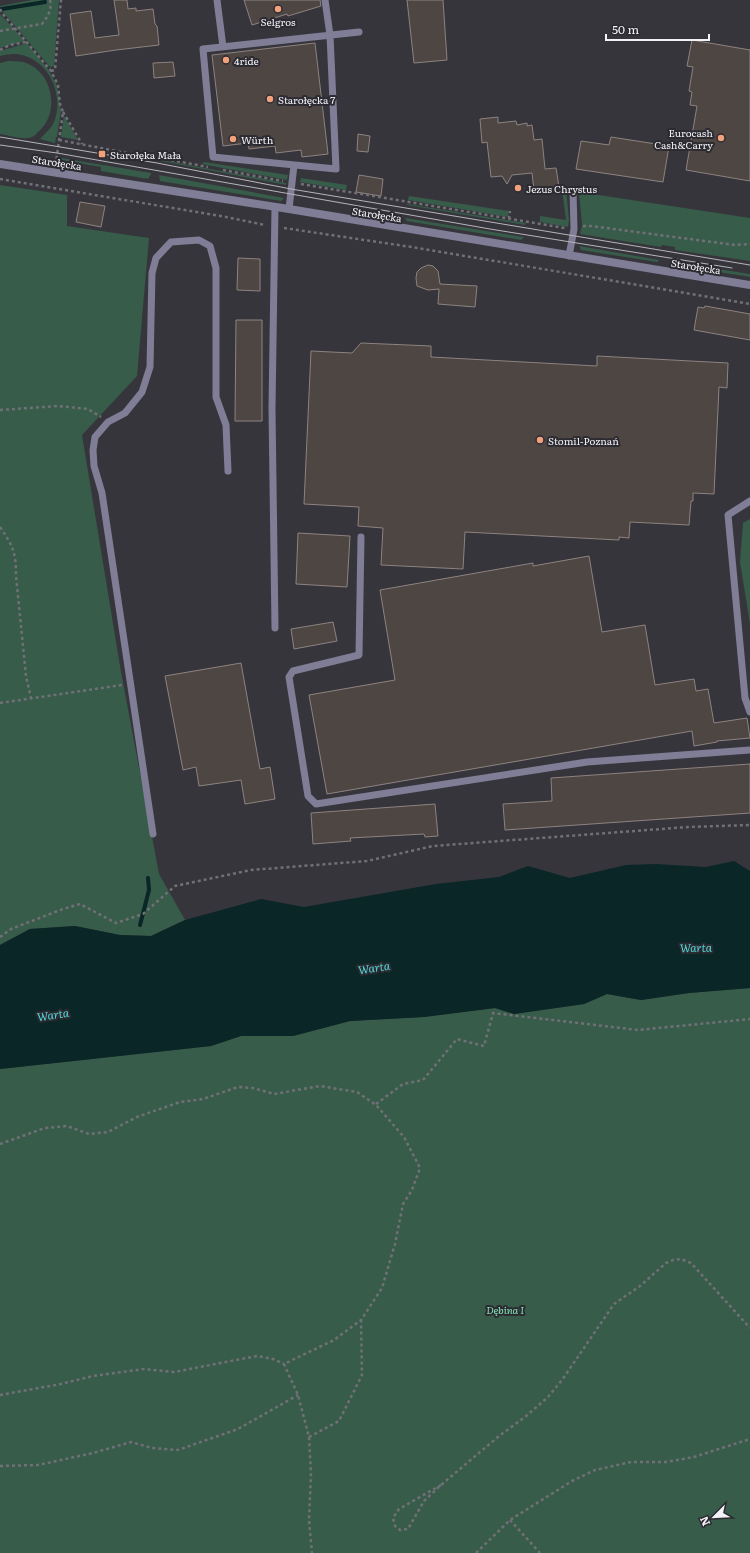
<svg xmlns="http://www.w3.org/2000/svg" width="750" height="1553" font-family="Literata,serif">
	<style>
		.green { fill: #375c4a }
		.water { fill: #0a2626 }
		.lines { fill: none; stroke-linecap: round; stroke-linejoin: round }
		.stream { stroke: #0a2626; stroke-width: 4 }
		.building { fill: #4e4642; stroke: #8d8380 }
		.path { stroke: #717076; stroke-width: 2.5; stroke-dasharray: 3 3; stroke-linecap: butt }
		.service { stroke: #807d96; stroke-width: 7 }
		.tertiary { stroke: #807d96; stroke-width: 8 }
		.tram { stroke: #b6b5ba; stroke-width: 1 }
		.poi-dot { fill: #f1a17c; stroke: #2c2b32; stroke-width: 1.5 }
		.labels { text-anchor: middle; dominant-baseline: central; stroke-width: 4; stroke-linejoin: round; paint-order: stroke }
		.poi-label { font-size: 10px; fill: #f3f2f7; stroke: #2c2b32; text-anchor: start }
		.street-label { font-size: 10px; fill: #f3f2f7; stroke: #2c2b32 }
		.park-label { font-size: 10px; font-style: italic; fill: #84e6b8; stroke: #2c2b32 }
		.water-label { font-size: 11px; font-style: italic; fill: #52d8d8; stroke: #2c2b32 }
	</style>
	<rect width="100%" height="100%" fill="#36353c"/>
	<!-- green -->
	<path class="green" d="M32,0H59L54,66L50,67L3,12L0,6Z
		M0,13V14L25,41L0,48Z
		M27,43L48,69L57,86L61,111L57,137H56L55,143L40,139C44,134 51,129 54,122C64,97 51,64 25,56C17,53 8,54 0,56V51Z
		M8,61C13,61 18,61 23,62C53,70 61,113 38,132C36,135 31,138 28,138C19,139 8,135 0,134V63Z
		M64,116L78,140L61,137Z
		M61,158L151,173V174L148,179L101,171V167L61,160Z
		M161,160L286,183V185L161,161Z
		M204,162L288,175L287,180L202,164Z
		M159,175L284,198L281,201L160,181Z
		M301,178L347,185L346,190L300,182Z
		M0,185L67,195V226L149,238L137,376L82,435L121,672L159,874L185,920L151,936L120,935L75,926L30,929L0,945Z
		M562,189H566L569,220L568,227L540,222V216L566,220Z
		M579,192L750,218V261L675,250V247L662,245L661,247L580,234L582,225Z
		M409,196L509,211L508,217L408,200Z
		M407,204L526,223L525,225L407,205Z
		M405,218L524,237L521,240L407,221Z
		M579,246L659,260L657,262L581,250Z
		M673,262L750,274V277L675,265Z
		M750,519V624L740,562L743,523Z
		M750,988V1553H0V1069L211,1046L241,1036H293L350,1021L424,1017L495,1008L514,1014L584,1004L607,994L641,1000L689,993Z"/>
	<!-- water -->
	<path class="water" d="M734,861L750,871V988L689,993L641,1000L607,994L584,1004L514,1014L495,1008L424,1017L350,1021L293,1036H241L211,1046L0,1069V945L30,929L75,926L120,935L151,936L185,920L261,899L304,907L436,884L499,877L528,866L570,878L626,865L656,864L706,867Z"/>
	<g class="lines">
		<!-- stream -->
		<path class="stream" d="M2,9L45,2
			M140,925L149,890L148,878"/>
	</g>
	<!-- building -->
	<path class="building" d="M114,0H127L128,9L136,8V11L153,9L155,24L157,26L159,45L116,50L76,56L70,14L91,11L95,38L119,35Z
		M244,0H320L321,6L288,16L287,14L252,25Z
		M407,0H443L447,60L414,63Z
		M692,40L750,50V181L686,170L697,106L690,105L692,92L689,91L693,67L687,66Z
		M315,43L328,154L302,157L301,150L276,153L275,146L249,149L248,143L223,146L212,55Z
		M173,62L175,76L154,78L153,63Z
		M498,117V123L516,121L517,125L527,123V126L532,125L534,140L542,139L545,169L556,168L559,187L534,190L532,173L512,175L507,184L502,176L491,177L487,142L482,143L480,119Z
		M358,134L370,136L368,152L357,151Z
		M611,137L669,146L663,182L576,169L581,141L609,145Z
		M359,175L383,179L381,196L356,192Z
		M80,202L105,206L101,227L76,222Z
		M238,258L260,259V291L237,290Z
		M428,265L433,266L438,271L440,284L477,286L475,307L438,304L439,289L428,290L417,286L416,278L417,272L421,268Z
		M705,306L750,314V340L694,330L698,307L704,308Z
		M236,320H262V421H235Z
		M361,343L431,346V357L597,366V356L728,363L727,388L719,387L714,494L693,493V501H691L689,525L630,522L629,538L619,537V540L465,532L463,569L381,565L383,528L358,526L359,507L304,504L311,351L352,353Z
		M298,533L350,536L347,587L296,584Z
		M589,556L602,632L645,625L655,685L694,679L696,691L708,689L714,723L747,718L750,738L717,741V742L694,746L692,731L327,794L309,695L395,680L380,590L533,563V566Z
		M333,622L337,641L294,649L291,629Z
		M241,663L260,769L270,767L275,799L245,804L241,780L199,786L196,767L183,770L165,676Z
		M750,764V813L505,830L503,804L552,801L551,778Z
		M435,804L438,836L425,837L424,834L350,838L351,841L313,844L311,813Z"/>
	<g class="lines">
		<!-- path -->
		<path class="path" d="M0,9L2,13L51,71L58,85L60,104L63,112L56,162L55,161
			M0,31L42,24C48,16 52,10 50,0
			M0,50L10,45L26,42
			M51,71L55,70L61,0
			M63,112L82,144
			M59,140L158,159H165L208,167
			M223,170L283,181
			M0,179L226,217L265,225
			M301,184L565,228
			M509,219L510,211
			M583,226H591L735,245L750,244
			M284,228L418,248L750,304
			M0,410L58,406L88,409L101,417
			M0,527C13,546 16,552 16,576L26,676L31,698
			M0,703L122,685
			M0,937L11,929L63,909L80,904L116,923L143,914L175,886L251,870L367,861L433,846L688,827L750,825
			M376,1104L403,1084L423,1080L457,1039L484,1046L493,1013L638,1030L750,1019
			M0,1144L45,1128L67,1126L89,1134L108,1132L137,1117L180,1102L203,1099L238,1087L253,1088L274,1094L320,1086L357,1092L376,1105L404,1137L420,1168L412,1190L403,1204L395,1244L382,1288L361,1320L334,1340L284,1364L298,1395L309,1437L311,1473L309,1520L312,1553
			M0,1395L61,1384L93,1376L144,1369L174,1372L257,1356L273,1359L284,1364
			M309,1437L339,1421L362,1375L361,1320
			M0,1466L38,1465L93,1453L131,1442L152,1448L178,1450L238,1429L298,1395
			M441,1485L399,1509L393,1518L395,1526L400,1530L408,1529L424,1501L441,1485L499,1436L525,1417L548,1397L562,1380L614,1304L640,1286L666,1263L673,1260L681,1259L691,1263L750,1328
			M510,1520L540,1553
			M476,1553L510,1520L572,1481L595,1470L631,1462H666L694,1457L750,1439"/>
		<!-- service -->
		<path class="service" d="M217,0L223,47
			M325,0L330,35L336,169L213,157L203,49C255,43 307,38 359,32
			M289,209L294,165
			M569,256L574,229L573,191
			M750,501L728,515L745,698L750,712
			M361,537L359,655L293,671L289,677L308,796L316,804L587,762L750,750
			M275,628L272,409L275,207
			M153,834L102,493L94,466L93,450L95,437L108,422L125,413L142,392L150,367L152,273L156,258L171,242L199,240L210,246L216,268V397L226,425L228,471"/>
		<!-- tertiary -->
		<path class="tertiary" d="M0,164L289,209L750,285"/>
		<!-- tram -->
		<path class="tram" d="M0,137L157,163L291,189L750,265
			M0,145L57,153L490,229L732,268"/>
	</g>
	<!-- markers -->
	<g class="poi-dot">
		<circle cx="278" cy="9" r="4"/>
		<circle cx="226" cy="60" r="4"/>
		<circle cx="270" cy="99" r="4"/>
		<circle cx="721" cy="138" r="4"/>
		<circle cx="233" cy="139" r="4"/>
		<rect x="98" y="150" width="8" height="8" rx="2"/>
		<circle cx="518" cy="188" r="4"/>
		<circle cx="540" cy="440" r="4"/>
	</g>
	<g class="labels">
		<!-- poi labels -->
		<g class="poi-label">
			<text x="278" y="21" text-anchor="middle">Selgros</text>
			<text x="234" y="60">4ride</text>
			<text x="278" y="99">Starołęcka 7</text>
			<text x="713" y="132" text-anchor="end">Eurocash<tspan x="713" dy="12">Cash&amp;Carry</tspan></text>
			<text x="241" y="139">Würth</text>
			<text x="110" y="154">Starołęka Mała</text>
			<text x="526" y="188">Jezus Chrystus</text>
			<text x="548" y="440">Stomil-Poznań</text>
		</g>
		<!-- street labels -->
		<g class="street-label">
			<text transform="translate(57 162) rotate(9)">Starołęcka</text>
			<text transform="translate(377 214) rotate(9)">Starołęcka</text>
			<text transform="translate(696 266) rotate(9)">Starołęcka</text>
		</g>
		<!-- park labels -->
		<g class="park-label">
			<text x="505" y="1309">Dębina I</text>
		</g>
		<!-- water labels -->
		<g class="water-label">
			<text transform="translate(696 947) rotate(-1)">Warta</text>
			<text transform="translate(374 967) rotate(-8)">Warta</text>
			<text transform="translate(53 1014) rotate(-8)">Warta</text>
		</g>
	</g>
	<!-- north arrow -->
	<g transform="translate(714 1517) rotate(246)" stroke="#2c2b32" stroke-width="3" paint-order="stroke">
	<path d="M0-3L7 15L0 10L-7 15Z" fill="#f3f2f7"/>
	<text y="-6" font-size="11" font-weight="bold" text-anchor="middle" fill="#f3f2f7">N</text>
	</g>
	<!-- scale -->
	<path d="M606 34v6h103v-6" fill="none" stroke="#f3f2f7" stroke-width="2"/>
	<text x="612" y="34" font-size="12" fill="#f3f2f7" stroke="#2c2b32" stroke-width="3" paint-order="stroke">50 m</text>
</svg>
